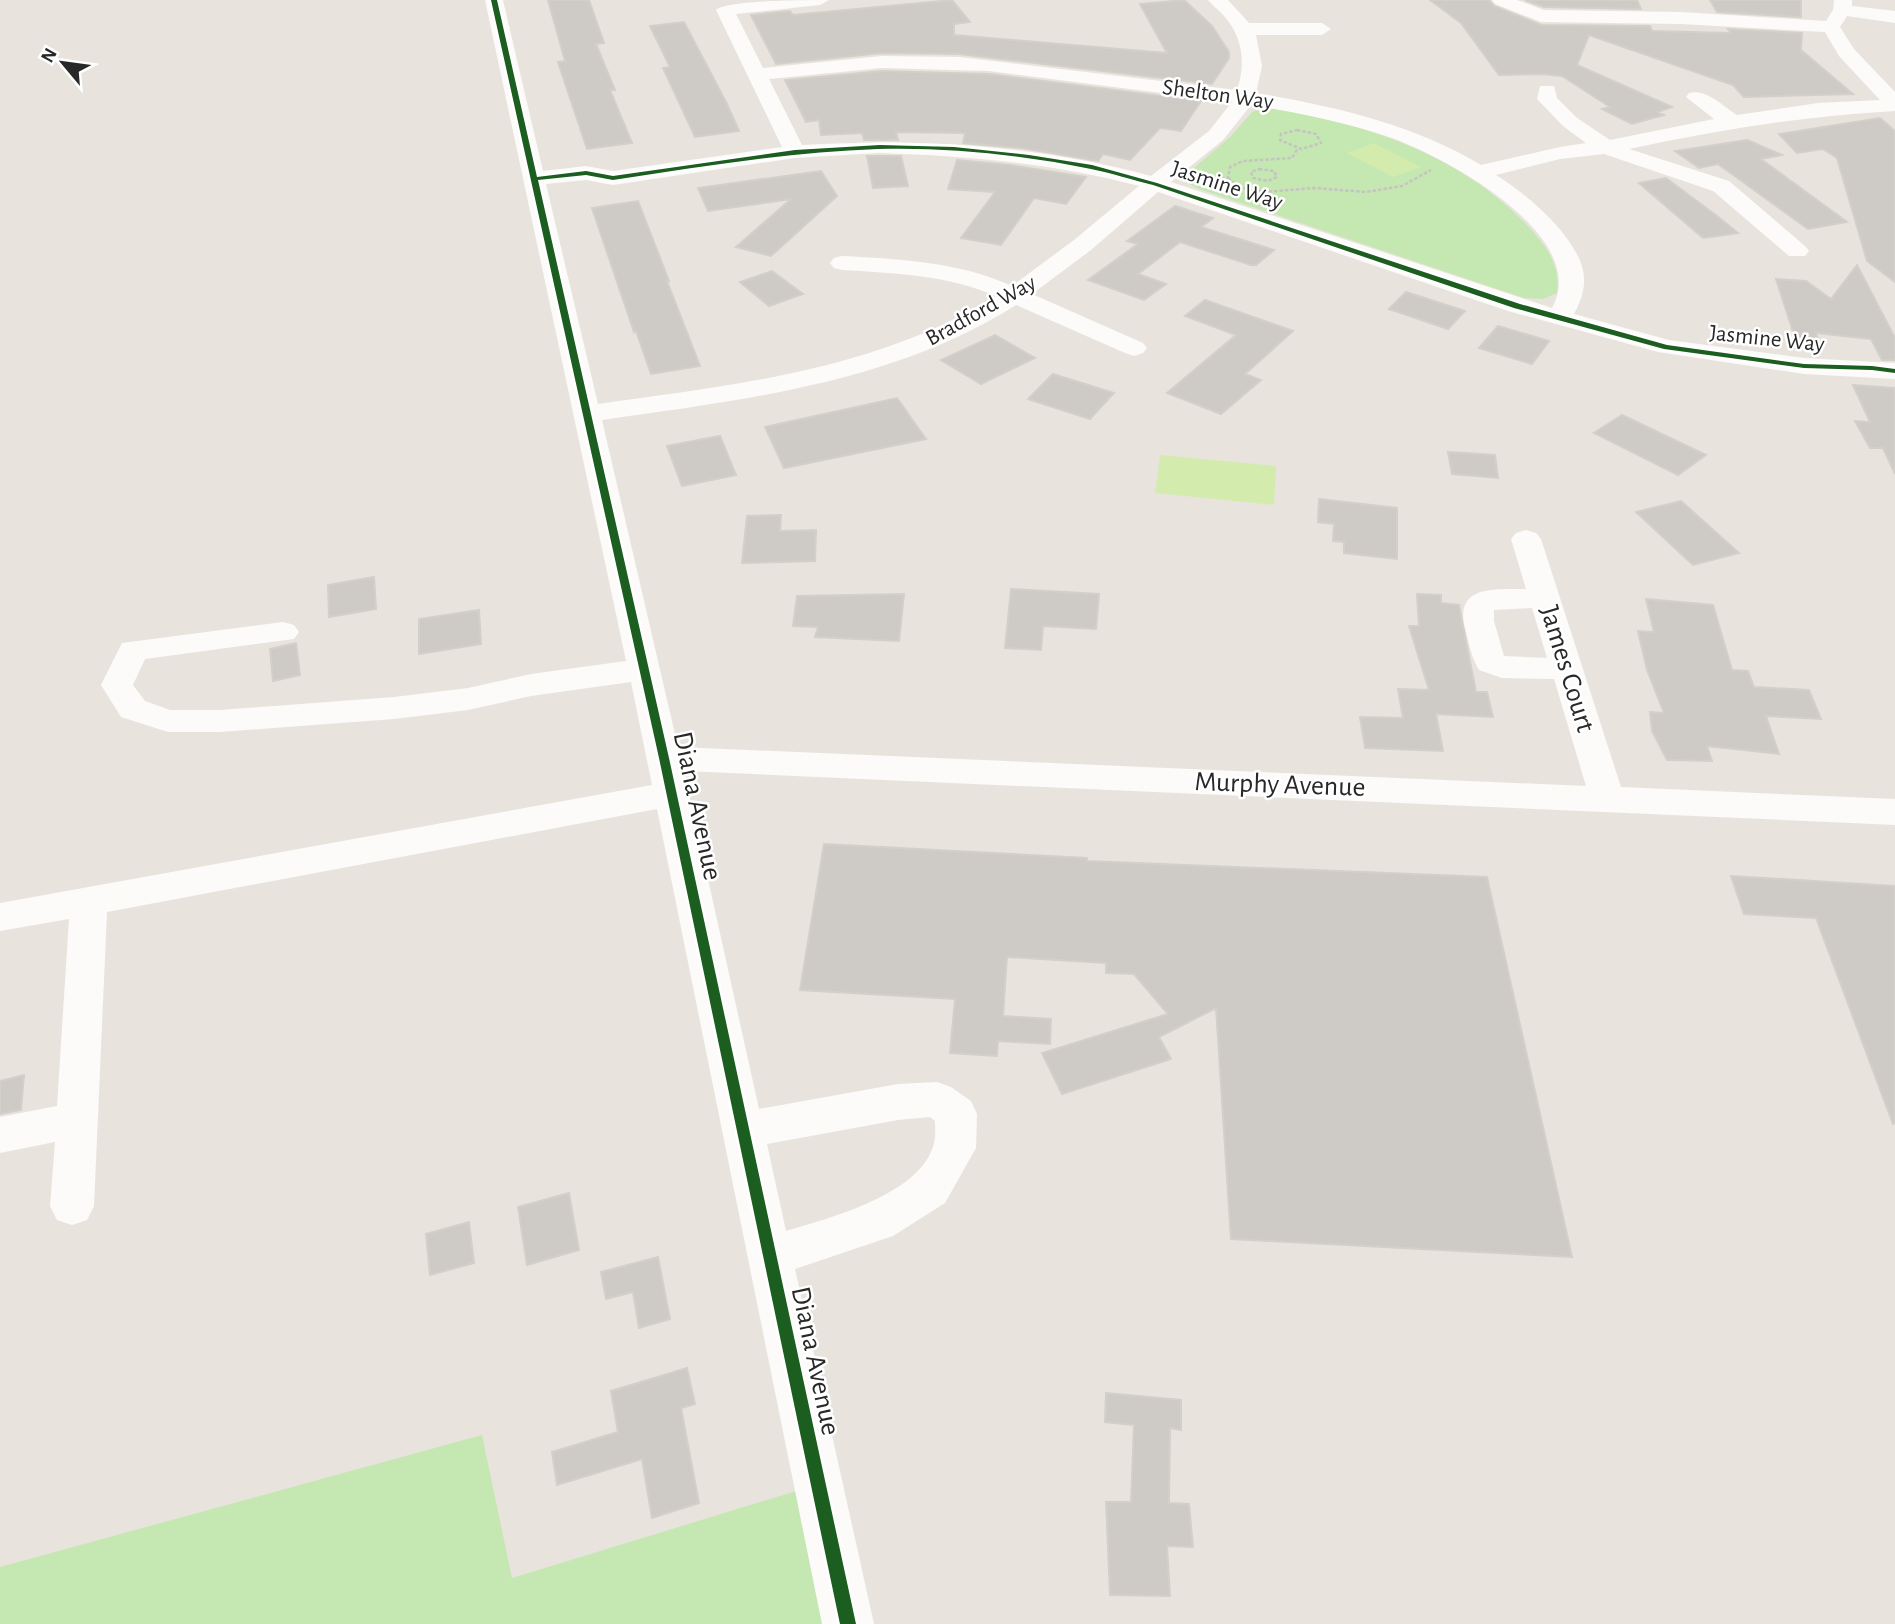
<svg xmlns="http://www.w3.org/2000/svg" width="1895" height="1624" font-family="'Alegreya Sans',sans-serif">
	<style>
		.green { fill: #c5e7b2 }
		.pitch { fill: #d3ecae }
		.building { fill: #cecbc6; stroke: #d3cfc9; stroke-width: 2 }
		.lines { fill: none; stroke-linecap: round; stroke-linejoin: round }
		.path { stroke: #c5c4c3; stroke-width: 2.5; stroke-dasharray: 3.5 2; stroke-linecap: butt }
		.minor { fill: #fcfbfa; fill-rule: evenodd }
		.cycleway-casing { stroke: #fff; stroke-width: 5 }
		.cycleway { fill: #1b5e20; fill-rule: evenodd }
		.labels { text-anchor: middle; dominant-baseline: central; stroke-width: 5; stroke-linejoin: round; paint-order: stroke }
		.far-street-label { font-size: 23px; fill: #282828; stroke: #fff }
		.street-label { font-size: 28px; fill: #282828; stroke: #fff }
	</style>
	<rect width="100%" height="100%" fill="#e8e4dd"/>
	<!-- green -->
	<path class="green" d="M1274,108C1367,125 1457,153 1525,223C1544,243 1561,263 1557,293L1543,299L1524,298L1196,188L1186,182L1187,174L1230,137L1253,111Z
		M482,1435L512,1578L806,1488L831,1624H0V1567Z"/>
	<!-- pitch -->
	<path class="pitch" d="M1374,143L1421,167L1393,177L1347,153Z
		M1160,455L1276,466L1274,505L1155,493Z"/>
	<!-- building -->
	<path class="building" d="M548,0H589L604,43L596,44L615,90H610L632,143L587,149L558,62L565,61Z
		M952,0L970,22L954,24V35L1167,53L1140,4L1184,0L1212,26L1229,52V58L1212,84L959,54L882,53L776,64L751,15L790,11L793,15Z
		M1430,0H1489L1494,6L1541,25L1650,26L1652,31L1731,33L1728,29L1802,33L1801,50L1853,94L1744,97L1733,85L1589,35L1577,65L1672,107L1658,112L1664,115L1632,124L1602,109L1610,107L1562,76L1542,74L1499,75L1461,23Z
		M1525,0H1637L1641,9L1544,7Z
		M1710,0H1801V17L1717,12Z
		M684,22L727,104L739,131L695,137L663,68L670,67L650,26Z
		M882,71L989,74L1201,101L1181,131L1160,128L1130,160L1103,154L1098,161L1022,148L963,143L965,133L896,132L898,140H864L862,133L821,135L819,120L806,122L785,80Z
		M1880,118L1895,131V282L1867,261L1837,158L1823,149L1797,153L1779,134Z
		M1747,140L1782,155L1761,159L1847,222L1808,229L1718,164L1699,168L1675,151Z
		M867,156H901L908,186L873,188Z
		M957,160L1010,165L1086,177L1066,204L1034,198L1001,245L961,238L995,192L948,189Z
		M821,171L837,196L771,256L736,247L791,199L708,211L698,188Z
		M1666,178L1717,216L1738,233L1703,238L1639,183Z
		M638,201L669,281H667L700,366L651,374L636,331L634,332L592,208Z
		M1175,206L1213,218L1201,227L1274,250L1256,265H1251L1180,242L1138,274L1166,284L1144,300L1088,280L1138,244L1127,241Z
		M1857,265L1895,338V360H1882L1871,339L1816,333L1820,346L1797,344L1776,279L1806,281L1831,299Z
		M772,271L803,294L769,306L740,282Z
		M1406,292L1465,311L1448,329L1389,309Z
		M1205,300L1293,331L1245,374L1261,380L1221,414L1167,393L1236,335L1185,316Z
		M1498,326L1549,341L1532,364L1479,348Z
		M995,335L1035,358L981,384L941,360Z
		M1053,374L1114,393L1090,419L1028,399Z
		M1853,385L1895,388V474L1883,448H1870L1855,421L1870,422Z
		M897,398L926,439L784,468L765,427Z
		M1622,415L1706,455L1678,475L1594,433Z
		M720,436L736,475L682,486L667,446Z
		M1448,452L1495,455L1498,478L1452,474Z
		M1319,499L1397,508V559L1344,553V542L1333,541L1334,524L1318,522Z
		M1681,501L1739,553L1693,565L1636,512Z
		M781,515L780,531L816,530L815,561L742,563L747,516Z
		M374,577L376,609L329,617L328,585Z
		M1011,589L1099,594L1096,629L1043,626L1041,650L1005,648Z
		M904,594L899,641L815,637L818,627L793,626L797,596Z
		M1417,594L1441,595V603L1459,605L1476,692H1487L1493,717L1436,714L1443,751L1365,748L1360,717L1403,718L1398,689L1429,690L1409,626H1419Z
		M1646,599L1713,605L1732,670L1748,671L1754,687L1809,690L1821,719L1766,716L1779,754L1707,746L1712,761L1667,760L1652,731L1650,712L1664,713L1647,670L1638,631L1654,632Z
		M479,610L481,644L419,654V619Z
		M296,643L300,675L273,681L270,649Z
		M824,844L1087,858V861L1487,877L1572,1257L1231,1239L1216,1008L1159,1037L1171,1059L1062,1094L1042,1053L1168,1014L1134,974L1106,973V963L1007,957L1003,1016L1051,1019L1050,1044L998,1041L997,1056L950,1053L955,999L800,990Z
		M1731,876L1895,886V1123L1893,1124L1816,918L1744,914Z
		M24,1075L21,1110L0,1114V1081Z
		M569,1193L579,1250L527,1265L518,1207Z
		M469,1222L474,1263L430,1275L426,1234Z
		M658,1257L670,1319L639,1328L633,1292L606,1299L601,1272Z
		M687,1368L695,1404L681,1408L699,1503L652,1518L642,1459L557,1485L552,1452L618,1432L611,1391Z
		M1106,1393L1181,1400V1430L1170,1428L1169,1503L1189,1504L1193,1547L1167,1546L1170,1596L1110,1595L1106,1502H1131L1134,1425L1105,1422Z"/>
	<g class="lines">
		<!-- path -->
		<path class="path" d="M1297,130L1316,134L1321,143L1301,149L1280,140L1281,134Z
			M1259,169L1274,171L1277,177L1268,181L1253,178L1251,172Z
			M1228,178L1242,188L1264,192L1314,188L1366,192L1402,186L1431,170
			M1210,180L1228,178L1230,167L1243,161L1292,158L1298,148"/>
		<!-- minor -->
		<path class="minor" d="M485,0H503L543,171L586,166L613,171L782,147L716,10C727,0 809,0 829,0L820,5L736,14L763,68L882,56L959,57L1237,90C1246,64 1243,37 1224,16C1219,10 1213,6 1208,0H1228L1249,23H1322L1331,29L1322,35H1256L1262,66L1256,93C1334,106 1413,124 1481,165L1560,147L1586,143L1563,126L1537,99L1540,86H1554L1557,98L1577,118L1610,140L1714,119L1686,97L1689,93C1706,88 1723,106 1737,115L1818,103L1880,100L1839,56L1825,32L1681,24L1541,22L1495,4L1492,0H1517L1544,10L1681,12L1826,21L1833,10L1834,0H1852V6L1895,11V23L1847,16L1840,27L1854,49L1895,92V111C1803,116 1719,130 1629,149L1729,181L1805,246L1809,251L1805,256H1789L1713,191L1604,154L1560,159L1496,175C1527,194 1581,239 1584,277C1585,291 1580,303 1574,314L1669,340L1804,358L1895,363V379L1804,374L1658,352L1508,311L1158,192L1091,250L1032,294L1143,343L1147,348L1143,353L1134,356L1125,353L1016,305C893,383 743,400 602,420L678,747L1586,786L1554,679L1502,678L1479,670C1472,658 1469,645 1466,632C1452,585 1493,589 1526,589L1511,539L1516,533L1526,530L1536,533L1541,539L1621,787L1895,799V825L684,771L759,1109L898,1084L937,1082L951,1087L971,1101L977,1114L976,1148L945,1203L893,1236L795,1269L874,1624H822L657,809L107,912L94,1206L87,1220L72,1225L57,1220L50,1206L55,1142L0,1153V1117L57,1106L69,919L0,931V903L652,785L631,682L531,696L468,710L394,719L220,732H168L121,717L101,685L122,643L283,622L294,625L299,632L294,639L145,659L133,685L145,701L170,710H220L394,697L468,688L531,674L626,661ZM882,68L989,71L1232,102L1209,131L1151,176C1036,145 921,138 802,145L769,79ZM1251,105C1299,113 1346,122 1392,138C1445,157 1592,236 1552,308L1171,182L1223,140ZM880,153C968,156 1054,163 1139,186L1074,240L1012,286C959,262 900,259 842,256L834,258L830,263L834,268L842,270C894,273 947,275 996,296C877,370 734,385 598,404L546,184L586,180L613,185L795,158ZM1532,608L1547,658L1504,656L1494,621V610ZM930,1117L935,1121C935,1128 936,1137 934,1143C922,1194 830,1218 786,1231L767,1144L898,1120Z"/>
		<!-- cycleway casing -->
		<g class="cycleway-casing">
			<path id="cycleway" d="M491,0H497L537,177L586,171L613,176L795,150L880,145L954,147L1029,155L1092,165L1157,183L1520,304L1667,345L1804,364L1872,366L1895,369V373L1872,370L1804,368L1664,349L1514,308L1153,185C1132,180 1112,173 1091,169C1024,155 946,147 878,149C789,152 701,167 613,180L586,175L538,180L669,758L856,1624H840L659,758Z"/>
		</g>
		<!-- cycleway -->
		<use href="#cycleway" class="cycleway"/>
	</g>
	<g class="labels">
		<!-- far-street labels -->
		<g class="far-street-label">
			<text transform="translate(1218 95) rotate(8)">Shelton Way</text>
			<text transform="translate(1227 186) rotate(18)">Jasmine Way</text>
			<text transform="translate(981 311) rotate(-29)">Bradford Way</text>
			<text transform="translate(1767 339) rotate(6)">Jasmine Way</text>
		</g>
		<!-- street labels -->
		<g class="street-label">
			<text transform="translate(1567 669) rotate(73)">James Court</text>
			<text transform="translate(1280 785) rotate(2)">Murphy Avenue</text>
			<text transform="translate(697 806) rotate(78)">Diana Avenue</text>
			<text transform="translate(815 1361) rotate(78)">Diana Avenue</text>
		</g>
	</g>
	<!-- north arrow -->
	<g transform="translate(63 63) rotate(299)" stroke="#ffffff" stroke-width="5" paint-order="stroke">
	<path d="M0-5L12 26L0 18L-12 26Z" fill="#282828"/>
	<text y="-10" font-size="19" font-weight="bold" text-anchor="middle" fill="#282828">N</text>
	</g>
</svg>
